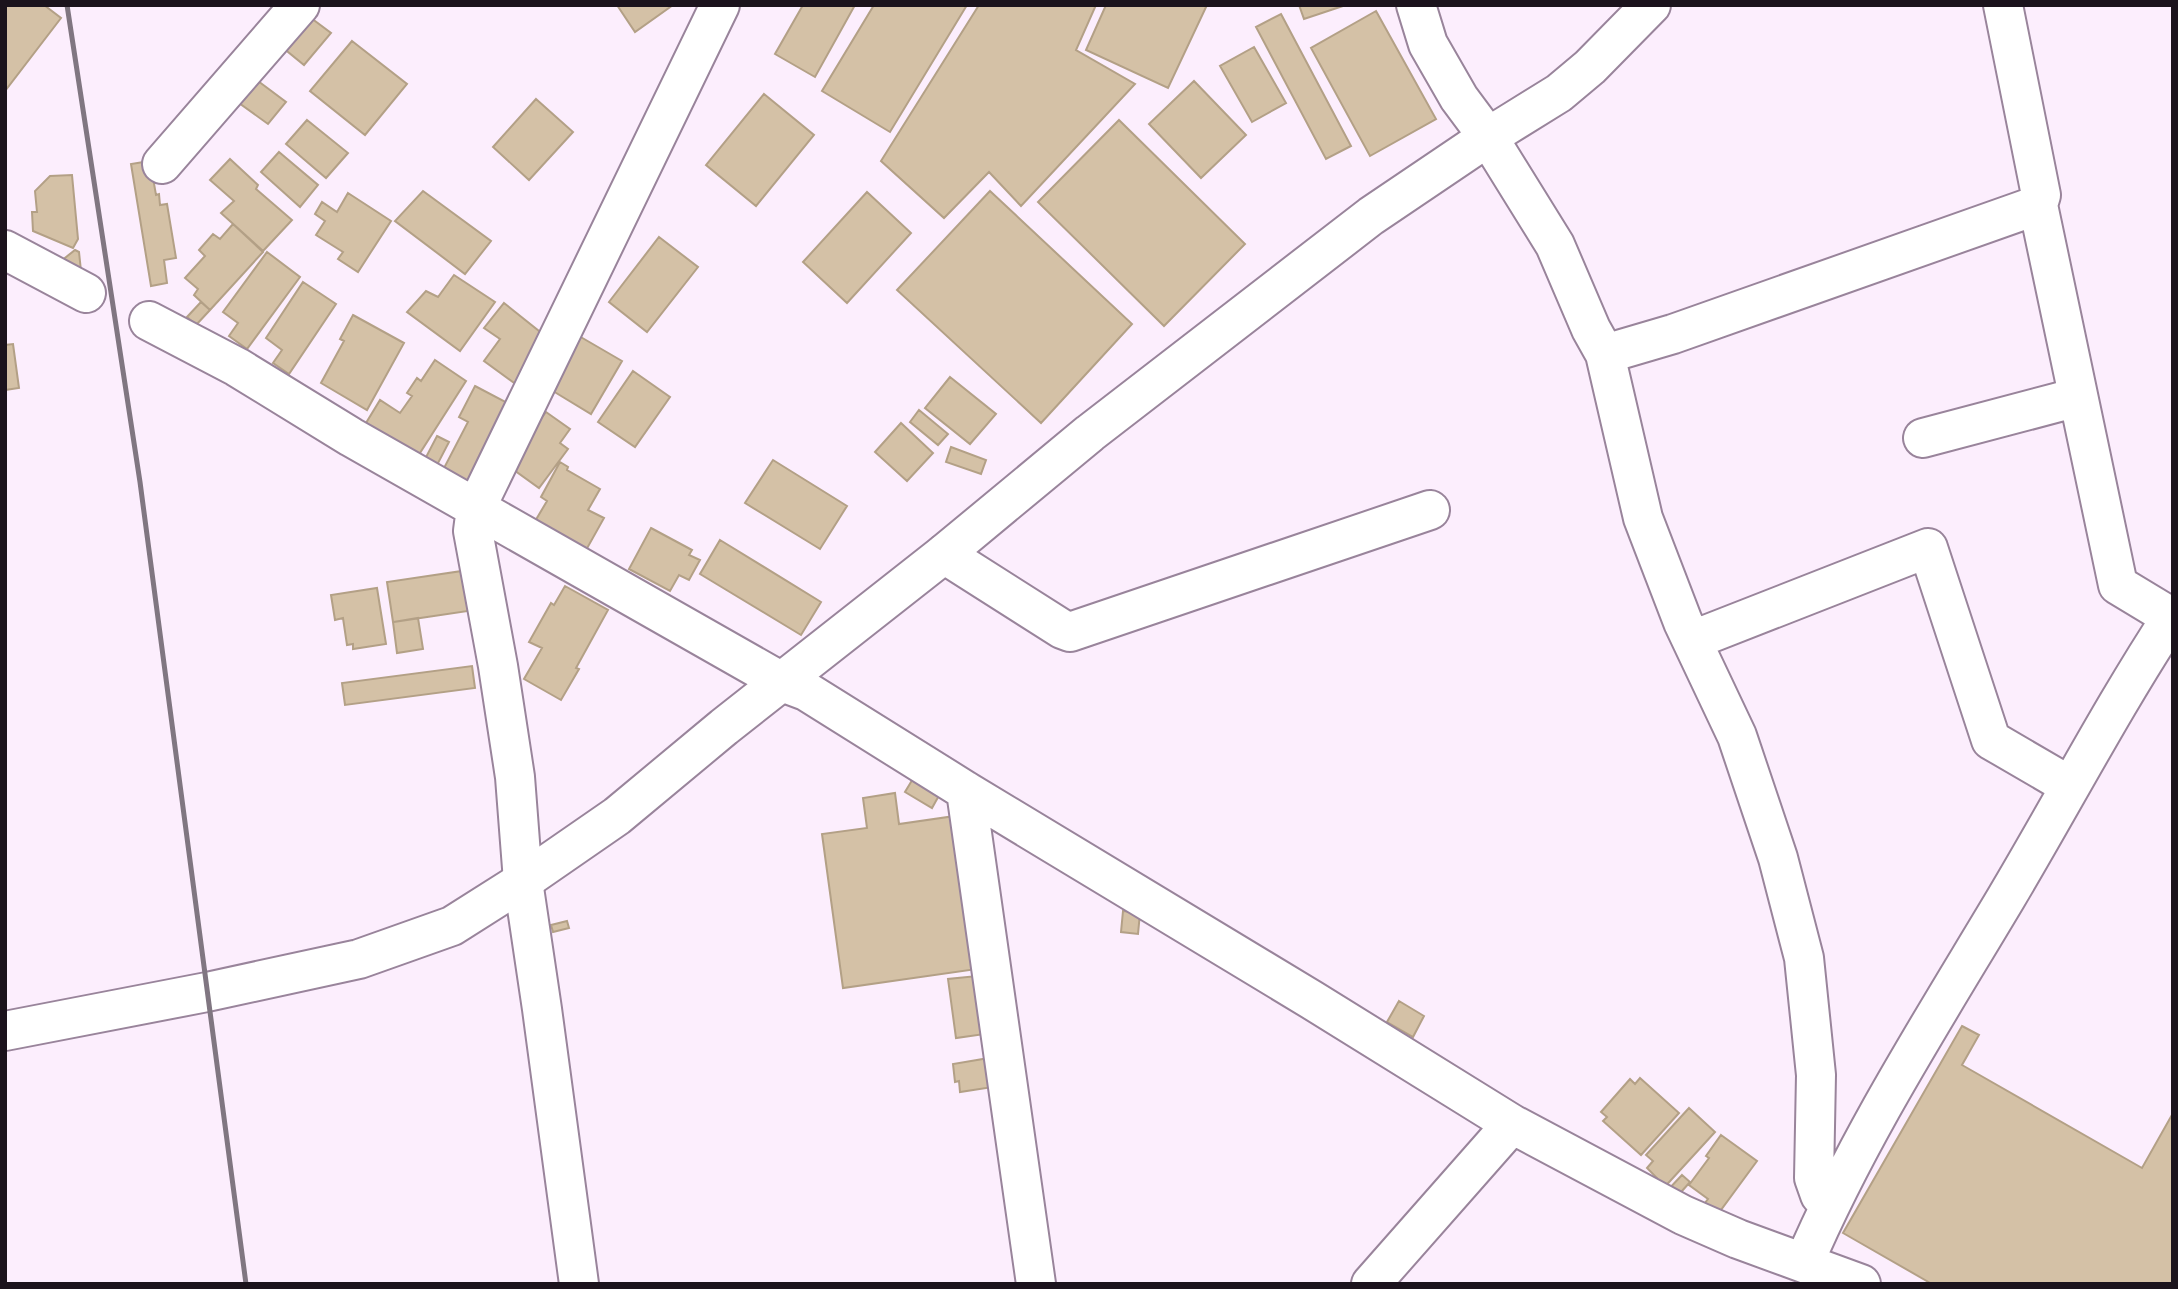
<svg xmlns="http://www.w3.org/2000/svg" width="2178" height="1289" font-family="'Varela Round',sans-serif">
	<style>
		.building { fill: #d4c1a6; stroke: #b3a086; stroke-width: 2 }
		.lines { fill: none; stroke-linecap: round; stroke-linejoin: round }
		.minor-casing { stroke: #99849b; stroke-width: 42 }
		.tertiary-casing { stroke: #99849b; stroke-width: 42 }
		.minor { stroke: #fff; stroke-width: 38 }
		.tertiary { stroke: #fff; stroke-width: 38 }
		.rail { stroke: #807681; stroke-width: 5 }
	</style>
	<rect width="100%" height="100%" fill="#fceefd"/>
	<!-- building -->
	<path class="building" d="M5,5H44L61,18L5,91Z
		M617,5H673L635,32Z
		M803,5H855L815,77L775,54Z
		M874,5H967L890,132L822,91Z
		M979,5H1096L1076,50L1135,84L1021,206L989,172L944,218L881,161Z
		M1106,5H1207L1168,88L1086,50Z
		M1299,5H1343V6L1304,19Z
		M1376,11L1436,119L1370,156L1311,48Z
		M1281,14L1351,146L1326,159L1256,27Z
		M307,15L331,33L304,65L282,47Z
		M352,41L407,84L365,135L310,91Z
		M1254,47L1286,103L1252,122L1220,66Z
		M258,81L286,102L268,124L239,103Z
		M1194,81L1246,135L1201,178L1149,124Z
		M764,94L814,135L756,206L706,165Z
		M536,99L573,132L529,180L493,147Z
		M307,120L348,153L326,178L286,144Z
		M1119,120L1245,244L1164,326L1038,202Z
		M279,152L318,185L300,207L261,172Z
		M230,159L258,185L256,189L292,220L263,251L221,213L234,201L210,180Z
		M150,161L156,195L159,194L160,205L167,204L176,258L164,260L167,283L151,286L131,164Z
		M72,175L78,239L73,248L33,231L32,212H37L35,191L50,176Z
		M423,191L491,241L465,274L395,221Z
		M990,191L1132,324L1041,423L897,290Z
		M867,192L911,233L847,303L803,262Z
		M348,193L391,221L358,272L338,259L343,252L316,235L325,221L315,214L322,202L337,212Z
		M233,224L263,252L210,310L194,295L198,289L185,278L205,256L199,250L213,234L220,239Z
		M659,237L698,267L647,332L609,302Z
		M75,250L79,252L81,271L61,261Z
		M267,252L300,277L247,349L229,336L238,323L223,312Z
		M454,275L495,302L460,351L407,312L426,291L438,297Z
		M303,282L336,304L289,374L273,363L282,350L266,338Z
		M201,302L210,310L196,325L187,317Z
		M504,303L549,339L517,385L484,361L500,339L484,328Z
		M353,315L404,343L367,410L321,383L344,341L340,339Z
		M579,336L622,361L591,414L548,388Z
		M13,344L19,388L5,390V345Z
		M435,360L466,381L418,456L366,423L380,400L400,413L412,396L407,393L417,378L421,381Z
		M633,371L670,397L635,447L598,422Z
		M950,377L996,414L970,444L925,408Z
		M475,386L515,407L474,486L443,470L468,422L459,417Z
		M919,410L948,434L938,445L910,422Z
		M546,412L570,429L560,443L568,449L539,488L507,465Z
		M901,423L933,453L907,481L875,452Z
		M437,436L449,442L436,467L424,461Z
		M951,447L986,460L981,474L946,462Z
		M773,460L847,506L820,549L745,503Z
		M560,462L568,467L567,470L600,489L588,510L604,518L585,552L534,523L547,501L541,497Z
		M651,528L692,550L689,555L700,560L689,580L679,575L670,591L629,569Z
		M720,540L821,602L801,635L700,574Z
		M462,571L468,611L393,622L387,582Z
		M565,586L608,610L576,668L579,669L561,700L524,679L542,648L529,642L551,603L554,605Z
		M377,588L386,644L353,649V644L347,645L343,618L335,620L331,595Z
		M418,618L423,649L397,653L393,622Z
		M472,666L475,688L345,705L342,683Z
		M914,777L941,792L932,808L905,792Z
		M895,793L899,824L955,816L977,969L843,988L822,834L867,828L863,798Z
		M1123,911L1140,913L1138,934L1121,932Z
		M567,921L569,928L553,932L551,925Z
		M977,976L985,1034L956,1038L948,979Z
		M1399,1001L1424,1016L1413,1037L1387,1022Z
		M1962,1026L1979,1035L1962,1065L2142,1168L2173,1113V1284H1932L1843,1233Z
		M989,1058L993,1087L960,1092L959,1081L955,1082L953,1064Z
		M1640,1078L1679,1113L1641,1155L1603,1121L1607,1117L1601,1112L1630,1079L1635,1084Z
		M1689,1108L1715,1132L1660,1192L1652,1185L1657,1178L1647,1168L1653,1161L1646,1155Z
		M1721,1135L1757,1161L1715,1218L1701,1208L1708,1199L1689,1185L1709,1158L1706,1156Z
		M1682,1175L1690,1182L1674,1200L1666,1192Z"/>
	<g class="lines">
		<!-- minor casing -->
		<g class="minor-casing">
			<path id="minor" d="M1416,5L1428,44L1459,98L1488,137L1555,245L1591,329L1605,354L1643,518L1683,622L1737,736L1778,858L1804,958L1816,1075L1814,1178L1820,1195L1829,1205
				M2003,5L2041,195L2038,205
				M162,164L300,5
				M5,250L86,293
				M149,321L237,367L351,437L782,682L806,691L966,791L1312,1000L1512,1124L1683,1215L1738,1239L1861,1284
				M1605,354L1673,334L2038,205L2118,585L2171,617
				M1923,438L2078,397
				M944,554L1062,629L1070,632L1430,510
				M1693,640L1928,548L1991,740L2070,786
				M966,791L1036,1284
				M1804,1263C1859,1135 1935,1017 2006,898C2062,804 2113,706 2173,615
				M579,1284L542,1009L523,881L515,777L498,666L473,531L476,508L720,5
				M1371,1284L1512,1124"/>
		</g>
		<!-- tertiary casing -->
		<g class="tertiary-casing">
			<path id="tertiary" d="M5,1031L207,992L359,959L452,926L523,881L617,816L724,727L944,554L1090,433L1371,216L1488,137L1559,93L1590,67L1651,5"/>
		</g>
		<!-- minor -->
		<use href="#minor" class="minor"/>
		<!-- tertiary -->
		<use href="#tertiary" class="tertiary"/>
		<!-- rail -->
		<path class="rail" d="M67,5L140,482L246,1284"/>
	</g>
	<!-- border -->
	<rect width="2178" height="1289" fill="none" stroke="#1b131c" stroke-width="14"/>
</svg>
